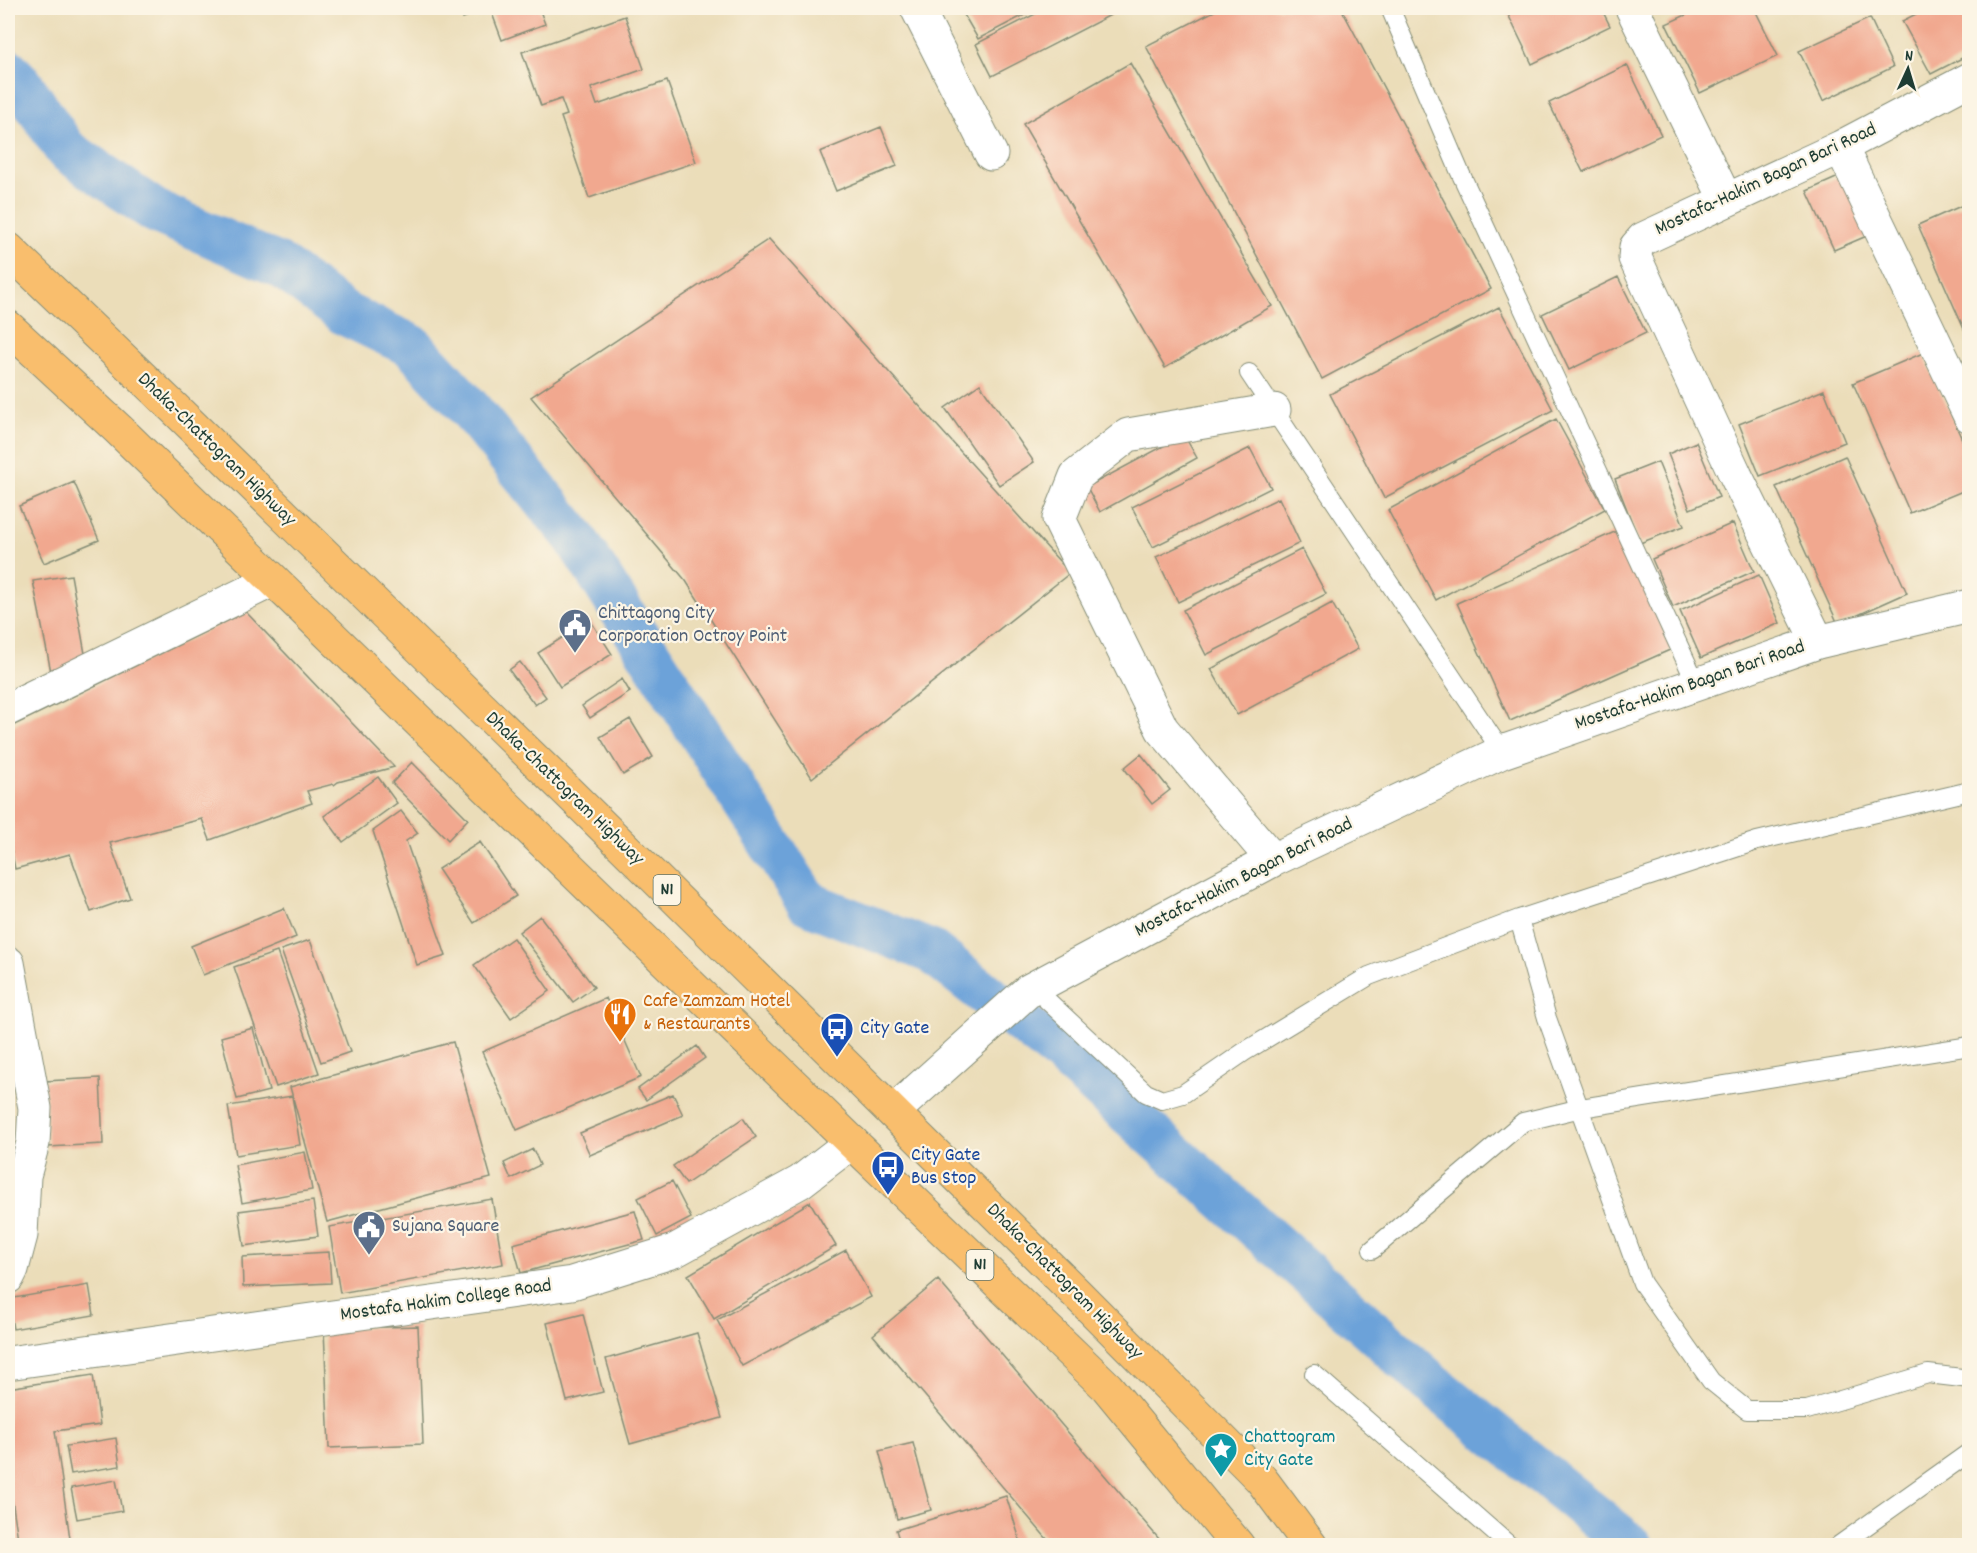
<svg xmlns="http://www.w3.org/2000/svg" width="1977" height="1553" font-family="Dekko,sans-serif">
	<style>
		.lines { fill: none; stroke-linecap: round; stroke-linejoin: round }
		.canal { stroke: #6ca2d9; stroke-width: 44 }
		.building { fill: #f1a88f }
		.service-casing { stroke: #858d76; stroke-width: 20 }
		.minor-casing { stroke: #858d76; stroke-width: 35 }
		.trunk-casing { stroke: #858d76; stroke-width: 35 }
		.service { stroke: #fff; stroke-width: 18 }
		.minor { stroke: #fff; stroke-width: 33 }
		.trunk { stroke: #f9be6d; stroke-width: 33 }
		.labels { text-anchor: middle; dominant-baseline: central; stroke-width: 4.5; stroke-linejoin: round; paint-order: stroke }
		.shield { fill: #fcf5e5; stroke: #617469; stroke-width: 1.5 }
		.shield-label { font-size: 18px; font-weight: bold; fill: #1f3d34 }
		.street-label { font-size: 20px; fill: #1f3d34; stroke: #fcf5e5 }
		.service-label { font-size: 20px; fill: #4e5e75; stroke: #fcf5e5; text-anchor: start }
		.food-label { font-size: 20px; fill: #c56008; stroke: #fcf5e5; text-anchor: start }
		.transit-label { font-size: 20px; fill: #164399; stroke: #fcf5e5; text-anchor: start }
		.culture-label { font-size: 20px; fill: #0d838f; stroke: #fcf5e5; text-anchor: start }
	</style>
	<rect width="100%" height="100%" fill="#fcf5e5"/>
	<filter id="ink" filterUnits="userSpaceOnUse"><feTurbulence type="fractalNoise" baseFrequency=".0167" numOctaves="2"/><feDisplacementMap in="SourceGraphic" scale="12" xChannelSelector="R" yChannelSelector="G"/><feConvolveMatrix kernelMatrix="1 2 1 2 8 2 1 2 1" color-interpolation-filters="sRGB"/></filter>
	<filter id="wash" filterUnits="userSpaceOnUse"><feTurbulence type="fractalNoise" baseFrequency=".008" numOctaves="4" result="noise"/><feDisplacementMap in="SourceGraphic" scale="24" xChannelSelector="R" yChannelSelector="G"/><feGaussianBlur stdDeviation="1.35" result="paint"/><feColorMatrix in="noise" values="0 0 0 0 0 0 0 0 0 0 0 0 0 0 0 0 0 1.4 0 .05"/><feComposite in="paint" operator="in"/></filter>
	<g filter="url(#wash)">
		<rect width="100%" height="100%" fill="#ebddb9"/>
		<g class="lines">
			<!-- canal -->
			<path class="canal" d="M8,70L22,85L66,150L155,211L281,266L345,314L412,346L469,408L574,536L808,903L932,952L1057,1050L1431,1383L1632,1546"/>
		</g>
		<g id="blocks">
			<!-- building -->
			<path class="building" d="M459,8H539L545,24L502,40L490,8L463,18Z
				M960,8H1038L978,39Z
				M1047,8H1124L992,76L976,44Z
				M1220,8H1341L1491,289L1322,379L1146,46Z
				M1505,8H1601L1610,26L1532,64Z
				M1701,8H1754L1778,56L1700,93L1666,24Z
				M1928,8H1970V54L1931,74L1902,21Z
				M625,16L644,69L591,88L597,105L667,81L696,162L589,198L561,117L567,115L561,99L541,106L522,52Z
				M1870,18L1893,67L1823,101L1799,51Z
				M1130,63L1272,306L1165,368L1023,124Z
				M1627,65L1661,135L1583,172L1549,103Z
				M881,127L897,166L836,191L820,152Z
				M1843,175L1869,235L1834,250L1807,191Z
				M1970,202V326L1964,329L1918,225Z
				M769,239L1070,573L812,778L686,581L531,397Z
				M1618,277L1646,333L1569,370L1542,314Z
				M1499,307L1553,410L1384,498L1330,394Z
				M1923,353L1970,457V488L1910,513L1853,383Z
				M980,384L1034,462L999,485L945,408Z
				M1824,390L1845,442L1760,476L1739,424Z
				M1556,419L1605,509L1436,600L1388,510Z
				M1184,435L1197,458L1100,512L1087,487Z
				M1696,442L1719,497L1690,509L1668,454Z
				M1250,448L1271,488L1153,547L1132,507Z
				M1845,456L1907,593L1838,624L1776,487Z
				M1658,462L1684,526L1640,543L1615,479Z
				M74,482L99,540L44,563L19,506Z
				M1279,498L1300,543L1178,602L1156,557Z
				M1733,523L1754,571L1673,607L1652,559Z
				M1619,530L1672,649L1510,721L1457,603Z
				M1302,549L1326,594L1206,655L1183,610Z
				M71,575L87,665L51,672L33,581Z
				M1759,575L1780,623L1701,658L1680,611Z
				M1332,603L1358,649L1237,715L1211,669Z
				M246,612L394,767L338,782L334,785L333,784L307,791L312,803L210,840L202,819L110,843L130,898L91,912L70,854L15,869L10,843L8,844V728Z
				M590,620L612,654L560,687L538,653Z
				M520,662L546,697L535,705L509,670Z
				M622,679L630,692L590,718L582,706Z
				M630,719L653,757L623,775L600,737Z
				M1141,754L1170,790L1152,804L1124,768Z
				M412,762L468,819L448,840L392,783Z
				M378,777L397,803L343,842L324,816Z
				M401,811L418,833L406,841L446,956L417,965L373,831Z
				M480,842L516,896L474,923L438,869Z
				M284,908L296,937L203,975L191,946Z
				M540,916L594,987L573,1002L519,932Z
				M513,938L550,991L511,1018L474,965Z
				M310,940L350,1052L321,1062L281,950Z
				M277,952L319,1073L276,1087L234,967Z
				M606,998L641,1077L517,1130L482,1052Z
				M253,1028L269,1091L237,1099L221,1037Z
				M453,1042L491,1178L327,1222L290,1087Z
				M697,1046L705,1058L646,1100L638,1089Z
				M100,1078L103,1144L48,1147L45,1081Z
				M673,1094L683,1115L590,1155L580,1133Z
				M292,1096L300,1145L236,1155L228,1106Z
				M743,1118L756,1137L686,1184L673,1166Z
				M533,1149L540,1165L511,1179L504,1163Z
				M305,1152L312,1190L242,1203L235,1165Z
				M672,1181L691,1218L657,1236L638,1198Z
				M492,1199L503,1264L340,1293L329,1227Z
				M313,1201L318,1236L244,1246L239,1211Z
				M810,1202L836,1246L714,1319L688,1275Z
				M635,1211L644,1240L521,1273L513,1244Z
				M846,1250L871,1297L742,1366L717,1320Z
				M329,1252L331,1283L243,1287L242,1257Z
				M938,1280L1165,1546H1053L873,1335Z
				M89,1285L94,1315L13,1329L8,1299Z
				M583,1314L603,1392L567,1401L547,1323Z
				M418,1326L423,1444L329,1448L324,1329Z
				M697,1333L722,1418L630,1444L606,1359Z
				M93,1375L100,1425L55,1431L71,1546H19L8,1472V1388Z
				M116,1438L120,1466L71,1474L66,1446Z
				M913,1443L931,1510L897,1519L879,1451Z
				M116,1480L122,1511L77,1519L71,1488Z
				M1006,1496L1022,1546H901L896,1530Z"/>
		</g>
	</g>
	<g filter="url(#ink)">
		<use href="#blocks" fill-opacity="0" stroke="#858d76" stroke-width="1.5"/>
		<g class="lines">
			<!-- service casing -->
			<g class="service-casing">
				<path id="service" d="M1390,8L1459,170L1696,683
					M1249,373L1502,752
					M1519,919L1547,1018L1642,1283L1711,1381L1747,1410H1807L1928,1374L1970,1379
					M1034,988L1146,1093L1162,1100L1183,1094L1244,1052L1369,976L1519,919L1757,841L1970,791
					M1372,1250L1523,1122L1581,1108L1970,1046
					M1314,1374L1510,1546
					M1838,1546L1970,1452"/>
			</g>
			<!-- minor casing -->
			<g class="minor-casing">
				<path id="minor" d="M917,8L991,154
					M1632,8L1726,200
					M1841,147L1970,416
					M1818,642L1736,476L1635,258L1636,247L1643,239L1841,147L1970,79
					M8,709L273,580
					M1273,860L1162,729L1059,519L1076,476L1128,435L1274,410
					M8,963L35,1108L33,1143L24,1176L21,1235L12,1269L8,1277
					M893,1112L1028,991L1273,860L1502,752L1818,642L1970,606
					M8,1363L572,1283L674,1251L800,1182L852,1142"/>
			</g>
			<!-- trunk casing -->
			<g class="trunk-casing">
				<path id="trunk" d="M8,249L174,408L570,794L1075,1292L1261,1479L1311,1546
					M8,327L118,429L852,1142L1107,1387L1238,1546"/>
			</g>
			<!-- service -->
			<use href="#service" class="service"/>
			<!-- minor -->
			<use href="#minor" class="minor"/>
			<!-- trunk -->
			<use href="#trunk" class="trunk"/>
		</g>
	</g>
	<!-- icons -->
	<defs>
		<g id="civic-pin" transform="scale(1.725)"><path d="M0 17L-7.5 6A9.5 9.5 0 1 1 7.5 6Z" fill="#5c6f8a" stroke="#fcf5e5"/><path d="M-.6-6.5H3V-4.5H.6V-3L4-1V1h2V6H-6V1h2V-1L-.6-3ZM-1.2 2.5V6h2.4V2.5Z" fill="#fff"/></g>
		<g id="restaurant-pin" transform="scale(1.725)"><path d="M0 17L-7.5 6A9.5 9.5 0 1 1 7.5 6Z" fill="#e8710a" stroke="#fcf5e5"/><path d="M-5-6h1v4h1v-4h1v4h1v-4h1v5L-1.5 .5V6h-2V.5L-5-1ZM5-6V6H3V1.5H1.5Q1.5-4 5-6Z" fill="#fff"/></g>
		<g id="bus-pin" transform="scale(1.725)"><path d="M0 17L-7.5 6A9.5 9.5 0 1 1 7.5 6Z" fill="#1a4fb4" stroke="#fcf5e5"/><path d="M-5-6H5V4H4V6H2V4H-2V6H-4V4H-5ZM-3.5-4V0h7V-4ZM-3.5 1.2v1.5H-2V1.2ZM2 1.2v1.5H3.5V1.2Z" fill="#fff"/></g>
		<g id="sight-pin" transform="scale(1.725)"><path d="M0 17L-7.5 6A9.5 9.5 0 1 1 7.5 6Z" fill="#0f9aa8" stroke="#fcf5e5"/><path d="M0-6L1.8-2.2L6-1.7L2.9 1.2L3.7 5.4L0 3.3L-3.7 5.4L-2.9 1.2L-6-1.7L-1.8-2.2Z" fill="#fff"/></g>
	</defs>
	<g fill-rule="evenodd">
		<use href="#civic-pin" x="575" y="625"/>
		<use href="#restaurant-pin" x="620" y="1014"/>
		<use href="#bus-pin" x="837" y="1029"/>
		<use href="#bus-pin" x="888" y="1167"/>
		<use href="#civic-pin" x="369" y="1227"/>
		<use href="#sight-pin" x="1221" y="1449"/>
	</g>
	<g class="labels">
		<!-- shield labels -->
		<g class="shield">
			<rect x="653.5" y="875" width="27" height="30" rx="4.5"/>
			<rect x="966.5" y="1250" width="27" height="30" rx="4.5"/>
		</g>
		<g class="shield-label">
			<text x="667" y="890">N1</text>
			<text x="980" y="1265">N1</text>
		</g>
		<!-- street labels -->
		<g class="street-label">
			<text transform="translate(1766 180) rotate(-25)">Mostafa-Hakim Bagan Bari Road</text>
			<text transform="translate(216 450) rotate(44)">Dhaka-Chattogram Highway</text>
			<text transform="translate(1690 686) rotate(-19)">Mostafa-Hakim Bagan Bari Road</text>
			<text transform="translate(564 789) rotate(44)">Dhaka-Chattogram Highway</text>
			<text transform="translate(1244 878) rotate(-27)">Mostafa-Hakim Bagan Bari Road</text>
			<text transform="translate(1064 1282) rotate(45)">Dhaka-Chattogram Highway</text>
			<text transform="translate(446 1301) rotate(-8)">Mostafa Hakim College Road</text>
		</g>
		<!-- service labels -->
		<g class="service-label">
			<text x="598" y="614">Chittagong City<tspan x="598" dy="23">Corporation Octroy Point</tspan></text>
			<text x="392" y="1227">Sujana Square</text>
		</g>
		<!-- food labels -->
		<g class="food-label">
			<text x="643" y="1002">Cafe Zamzam Hotel<tspan x="643" dy="23">&amp; Restaurants</tspan></text>
		</g>
		<!-- transit labels -->
		<g class="transit-label">
			<text x="860" y="1029">City Gate</text>
			<text x="911" y="1156">City Gate<tspan x="911" dy="23">Bus Stop</tspan></text>
		</g>
		<!-- culture labels -->
		<g class="culture-label">
			<text x="1244" y="1438">Chattogram<tspan x="1244" dy="23">City Gate</tspan></text>
		</g>
	</g>
	<!-- margin -->
	<rect width="1977" height="1553" fill="none" stroke="#fcf5e5" stroke-width="30"/>
	<!-- north arrow -->
	<g transform="translate(1908 69) rotate(4)" stroke="#fcf5e5" stroke-width="4.5" paint-order="stroke">
	<path d="M0-4.5L10 22L0 15L-10 22Z" fill="#1f3d34"/>
	<text y="-9" font-size="16" font-weight="bold" text-anchor="middle" fill="#1f3d34">N</text>
	</g>
</svg>
